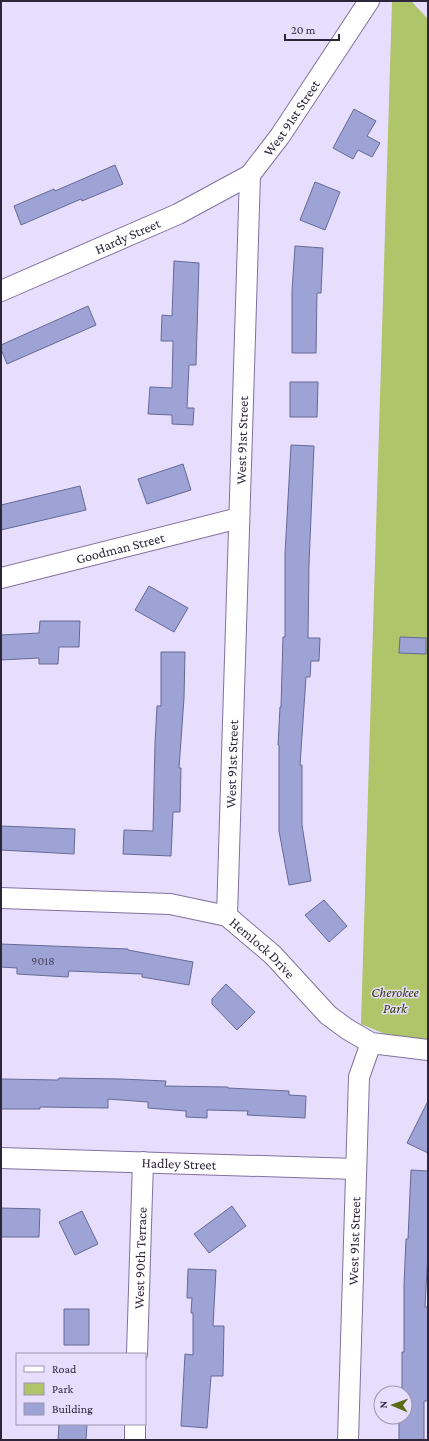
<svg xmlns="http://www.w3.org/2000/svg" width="429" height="1441" font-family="'Crimson Pro',serif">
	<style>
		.green { fill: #b0c469 }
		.building { fill: #9da3d4; stroke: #656997 }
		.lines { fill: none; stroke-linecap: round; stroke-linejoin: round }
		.minor-casing { stroke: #81719f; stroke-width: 22 }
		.minor { stroke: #fff; stroke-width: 20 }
		.labels { text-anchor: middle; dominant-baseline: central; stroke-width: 3; stroke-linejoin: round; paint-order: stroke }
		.number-label { font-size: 12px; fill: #494560 }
		.street-label { font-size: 14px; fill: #2d263a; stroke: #e7defd }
		.park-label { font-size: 14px; font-style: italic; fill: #303906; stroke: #e7defd }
	</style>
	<rect width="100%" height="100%" fill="#e7defd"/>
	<!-- green -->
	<path class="green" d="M392,1H411L428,19V1040L385,1034L361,1024Z"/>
	<!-- building -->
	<path class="building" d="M354,109L376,121L367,136L380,143L372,157L358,150L353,159L333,148Z
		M115,165L123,184L82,201L81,199L21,225L14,206L54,189L55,191Z
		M315,182L340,192L325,230L300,220Z
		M295,246L323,248L321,293H317L316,353H292V291Z
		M174,261L199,263L196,365H189L187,408H194L193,425L172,424V415L148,414L150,387L172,388L173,341H161L162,315L172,316Z
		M88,306L96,325L7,364L1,349V345Z
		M290,382H318L317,417H290Z
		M291,445L314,446L309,564L308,638H320L319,661H311L310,677H306L300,765H302V825L311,881L289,885L279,831V745H278L280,707H281L283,637H285V554Z
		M183,464L191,490L147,504L138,479Z
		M80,486L86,510L1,530V505Z
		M149,586L188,608L174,632L135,610Z
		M40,621H80L79,647H59L58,664H39V658L1,660V635L39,633Z
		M400,637L426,638V654L399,653Z
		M161,652H185L184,698L179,768H181L180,812H173L171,856L123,854L124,830L153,831L155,743L157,706H161Z
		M1,826L75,829L74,854L1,850Z
		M324,900L347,926L329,942L305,915Z
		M1,944L128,949V950L193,962L189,985L142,977V974L69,971L68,977L17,974V968L1,967Z
		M226,984L255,1012L237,1030L212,1004V999Z
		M59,1078L121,1079L166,1081L165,1086L228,1087V1088L289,1091V1095L306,1096L305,1118L247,1115L248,1111L207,1110V1118L186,1117V1111L148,1108V1102L108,1099V1108L40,1107V1109H1V1079L58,1080Z
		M428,1101V1153L407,1143Z
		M411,1170L428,1171V1252L425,1307H428V1401H424V1440H399V1417H405V1393H402V1352H404V1285L406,1239H408Z
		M232,1206L246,1226L209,1253L194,1234Z
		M1,1208L40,1209L39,1237H1Z
		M82,1211L98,1244L75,1255L59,1222Z
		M188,1269L216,1270L213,1326H224L223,1376H211L207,1428L181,1426L185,1354L193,1355V1313H191L192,1298H187Z
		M64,1309H89V1345H64Z
		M59,1424H87L86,1440H58Z"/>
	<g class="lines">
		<!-- minor casing -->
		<g class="minor-casing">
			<g id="minor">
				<path id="s1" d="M1,291L178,214L250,175"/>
				<path id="s2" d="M1,578L239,518"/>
				<path id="s3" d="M1,898L170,904L227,916L273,955L328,1015L347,1029L371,1043L428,1050"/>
				<path id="s4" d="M227,916L250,175L280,136L369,1"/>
				<path id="s5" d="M1,1158L356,1169"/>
				<path id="s6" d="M137,1354L143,1162"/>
				<path d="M135,1440V1424"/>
				<path id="s7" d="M348,1440L359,1077L371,1043"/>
			</g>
		</g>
		<!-- minor -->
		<use href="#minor" class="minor"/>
	</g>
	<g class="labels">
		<!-- number labels -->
		<g class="number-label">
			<text x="43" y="961">9018</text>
		</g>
		<!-- street labels -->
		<g class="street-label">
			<text stroke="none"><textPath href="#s4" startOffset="812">West 91st Street</textPath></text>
			<text stroke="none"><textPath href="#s1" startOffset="138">Hardy Street</textPath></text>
			<text stroke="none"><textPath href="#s4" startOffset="476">West 91st Street</textPath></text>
			<text stroke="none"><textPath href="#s2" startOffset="123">Goodman Street</textPath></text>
			<text stroke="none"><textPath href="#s4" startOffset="152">West 91st Street</textPath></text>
			<text stroke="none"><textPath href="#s3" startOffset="275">Hemlock Drive</textPath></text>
			<text stroke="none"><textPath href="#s5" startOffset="178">Hadley Street</textPath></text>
			<text stroke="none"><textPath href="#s7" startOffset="199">West 91st Street</textPath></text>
			<text stroke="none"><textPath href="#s6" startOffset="96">West 90th Terrace</textPath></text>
		</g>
		<!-- park labels -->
		<g class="park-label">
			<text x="395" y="992">Cherokee<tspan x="395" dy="16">Park</tspan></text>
		</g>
	</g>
	<!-- border -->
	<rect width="429" height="1441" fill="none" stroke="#2d263a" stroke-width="4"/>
	<!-- legend -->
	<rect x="16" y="1353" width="130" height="72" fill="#e7defd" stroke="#9d94af"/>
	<rect x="24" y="1366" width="20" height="6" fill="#ffffff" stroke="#9d94af"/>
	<text x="52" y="1373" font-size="12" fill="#2d263a">Road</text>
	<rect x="24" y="1383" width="20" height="12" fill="#b0c469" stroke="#9d94af"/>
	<text x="52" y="1393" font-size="12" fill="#2d263a">Park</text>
	<rect x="24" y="1403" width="20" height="12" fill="#9da3d4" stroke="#9d94af"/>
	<text x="52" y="1413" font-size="12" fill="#2d263a">Building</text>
	<!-- north arrow -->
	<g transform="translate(393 1405) rotate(272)"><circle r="19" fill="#e7defd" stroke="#9d94af"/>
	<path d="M0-3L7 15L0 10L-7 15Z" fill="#5a6913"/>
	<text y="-6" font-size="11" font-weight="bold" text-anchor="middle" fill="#2d263a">N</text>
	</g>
	<!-- scale -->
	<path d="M285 34v6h54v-6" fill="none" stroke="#2d263a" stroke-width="2"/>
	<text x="291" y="34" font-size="12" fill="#2d263a" stroke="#e7defd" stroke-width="3" paint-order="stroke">20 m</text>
</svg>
